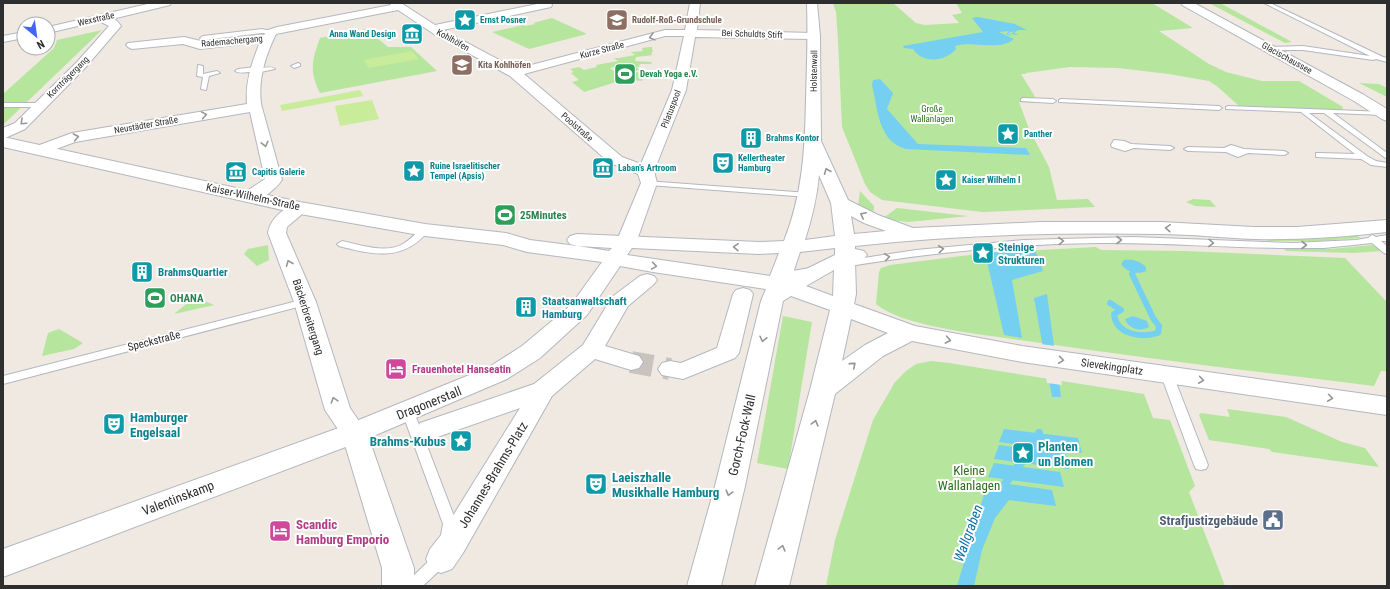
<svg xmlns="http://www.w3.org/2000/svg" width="1390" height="589" font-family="'Roboto Condensed',sans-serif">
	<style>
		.green { fill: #b6e59e }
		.pitch { fill: #c9ec9a }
		.water { fill: #75cff0 }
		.pier { fill: #efe9e1 }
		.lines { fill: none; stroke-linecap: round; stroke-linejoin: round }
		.stream-far1 { stroke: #75cff0; stroke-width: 6 }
		.stream { stroke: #75cff0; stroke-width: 8 }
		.street-tunnel { stroke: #c8c4bd; stroke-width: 22; stroke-dasharray: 22 12; stroke-linecap: butt }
		.lane-casing { stroke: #b4b7c1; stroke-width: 2 }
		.street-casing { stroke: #b4b7c1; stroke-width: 2 }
		.secondary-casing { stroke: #b4b7c1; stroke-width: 2 }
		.lane { fill: #fff; fill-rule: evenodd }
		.street { fill: #fff; fill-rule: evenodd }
		.secondary { fill: #fff; fill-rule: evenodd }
		.oneway { stroke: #969696 }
		.labels { text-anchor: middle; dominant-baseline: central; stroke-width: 4; stroke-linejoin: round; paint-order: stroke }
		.far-street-label { font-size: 9px; fill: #2e2e2e; stroke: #fff }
		.far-culture-label { font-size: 9px; font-weight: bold; fill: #0d838f; stroke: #fff; text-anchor: start }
		.far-education-label { font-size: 9px; font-weight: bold; fill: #785e54; stroke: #fff; text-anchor: start }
		.far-leisure-label { font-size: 9px; font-weight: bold; fill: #27864d; stroke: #fff; text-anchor: start }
		.far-park-label { font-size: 9px; fill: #2c6e1b; stroke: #fff }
		.street-label { font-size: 11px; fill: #2e2e2e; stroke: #fff }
		.leisure-label { font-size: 11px; font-weight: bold; fill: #27864d; stroke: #fff; text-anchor: start }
		.culture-label { font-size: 11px; font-weight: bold; fill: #0d838f; stroke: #fff; text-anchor: start }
		.hotel-label { font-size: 11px; font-weight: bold; fill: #b23c85; stroke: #fff; text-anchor: start }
		.near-street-label { font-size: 13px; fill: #2e2e2e; stroke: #fff }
		.near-culture-label { font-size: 13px; font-weight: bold; fill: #0d838f; stroke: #fff; text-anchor: start }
		.near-park-label { font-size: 13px; fill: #2c6e1b; stroke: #fff }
		.near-service-label { font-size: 13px; font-weight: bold; fill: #4e5e75; stroke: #fff; text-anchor: end }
		.near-hotel-label { font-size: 13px; font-weight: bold; fill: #b23c85; stroke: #fff; text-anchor: start }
		.near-water-label { font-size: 14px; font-style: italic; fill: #0d6fa3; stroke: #fff }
	</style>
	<rect width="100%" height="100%" fill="#efe9e1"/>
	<!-- green -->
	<path class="green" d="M833,3H893L916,23L925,25L959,23L952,15L962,13L956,3H1152L1193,28L1159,31L1209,64L1226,72L1262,81H1299L1343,107L1342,110L1335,111L1239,106L1218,87L1209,81L1169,74L1118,68L1070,67L1026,73V74H1021L1034,95L1037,103L1019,102L1029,129L1049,167L1057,200L1088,199L1095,207L982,212L882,200L870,192L865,184L842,127L838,40L836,12Z
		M1209,3H1220L1292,42L1285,43Z
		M552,18L587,34L529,49L492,32L523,25L526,26L535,24L533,23Z
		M367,29L388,47H411L437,71L320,93C309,71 312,60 320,38Z
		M102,30L5,123H3V94L54,48L57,40Z
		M649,47H652V49L653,51L651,54L653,55L636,57L635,61L652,62L651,64H640L639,67H636L640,70L636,71L627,64L610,68L620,76L638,72L645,73L642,81L626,79L584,92L572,82L579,80L571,73L574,72L570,69L579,67L584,70L597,67L596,65L618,61L614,58H619L635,55L631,52L643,51L642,48Z
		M1359,83L1379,84L1387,88V97Z
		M860,191L874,206V210L870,214L858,206Z
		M1193,199L1210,200L1216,207L1195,206L1186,202Z
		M897,208L968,216H969L908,222L882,219Z
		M1355,235L1361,238L1318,241H1268L1265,238Z
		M268,245L269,260L257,266L244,254L248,249Z
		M1373,245L1382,251L1353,253L1286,251L1284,249H1330Z
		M1096,247L1101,250L1185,251L1345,258L1387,302V371H1381L1374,386C1261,372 1147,359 1034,342C996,336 903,328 876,304L879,272L881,268L890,265L985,253Z
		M195,297L214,305L174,314Z
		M783,316L812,322L788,469L757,463Z
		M59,329L83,343L74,349L42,356L48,333Z
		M931,361L949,363L1144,394L1153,418L1170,420L1195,486L1189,492L1225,586H826L835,540L873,420L895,382L906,371L916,364Z
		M1227,409L1286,417L1342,442L1365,448L1379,467L1272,452L1269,449L1209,440L1199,415L1201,413L1230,417Z"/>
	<!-- pitch -->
	<path class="pitch" d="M412,51L419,59L369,68L363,60Z
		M360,90L363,96L282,111L280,105Z
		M372,100L379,119L340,126L335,106Z"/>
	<!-- water -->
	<path class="water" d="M978,17L1015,24L1027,30H1018L1014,33L1019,35L1011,34L1014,31L1008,33L1012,36L1006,34L1009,31L999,32L1014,39C999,52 973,40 955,46L956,49C945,62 923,64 913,49L904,48L903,46L983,32L972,18Z
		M880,79L893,93L887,109L918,144L1026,148L1030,155L906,149C878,141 878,110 872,85L873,80Z
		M1035,250L1043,271L1012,280L1022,338L1004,335L985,253Z
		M1124,260C1133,259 1140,261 1146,267V271C1138,275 1126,272 1121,264Z
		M1047,294L1061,397H1052L1034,298Z
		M1133,316L1147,321L1149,327C1141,332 1128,329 1125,319Z
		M1004,429L1078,438L1082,453L999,442Z
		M999,445L1066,454L1069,469L994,459Z
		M994,463L1060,472L1064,487L988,477Z
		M988,481L1052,490L1056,506L1009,500L995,518L982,550L974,586H957Z"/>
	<!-- pier -->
	<path class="pier" d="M1040,344L1056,346L1062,385L1047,383Z"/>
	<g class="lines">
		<!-- stream-far1 -->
		<path class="stream-far1" d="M1110,303L1121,310L1114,314C1116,335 1142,338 1158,333L1159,326L1153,318L1132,274L1133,272"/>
		<!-- stream -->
		<path class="stream" d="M1002,488L1018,466L1038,445L1039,433"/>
		<!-- street-tunnel -->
		<path class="street-tunnel" d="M631,362L670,369"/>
		<!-- lane casing -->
		<g class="lane-casing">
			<path id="lane" d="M1264,3H1270L1383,57L1387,58V62L1376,59L1373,60L1303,50H1267V48L1269,47L1303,46L1370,56Z
				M262,29L275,32L272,34L262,33L203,40L200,38L203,36Z
				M298,63L300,64V66L294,68L291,66Z
				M198,65L203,66V74L217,71L220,73L209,76L206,90L201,89L203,77L197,76Z
				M256,67C262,70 270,65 275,69L256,73C250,70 241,75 235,71L238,69Z
				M1023,98L1053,99L1056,101L1053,103L1021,101V99Z
				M1061,99L1219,106L1222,108L1219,110L1059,102V100Z
				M3,103H40L43,105L40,107H3Z
				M1228,106L1385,112V114L1383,115L1333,113L1387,153V159L1324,113H1309L1367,156L1376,161L1387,163V167L1371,165L1361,159L1316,157V153H1319L1355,154L1301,112L1226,109V107Z
				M1114,140L1124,141L1131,144L1170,146L1174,148L1170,150L1134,148L1125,151L1112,147L1111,145Z
				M1231,145L1244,149L1284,151L1288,153L1284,155L1248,153L1238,157L1226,152L1188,151L1184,149L1188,147L1224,148Z
				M646,181L808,193L812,195L808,197L649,185H646Z
				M425,227L429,230C404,262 373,255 339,246L337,244L342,241C361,245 385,254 403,244C410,240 416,233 422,228Z
				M1372,235L1376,237L1387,235V241H1381L1387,246V254L1384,253L1372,243L1324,248H1292C1227,248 1163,242 1098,243C1013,244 928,253 844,267L839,264L844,261L916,250L1024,240L1133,237L1292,243L1356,240L1368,238Z
				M811,268L814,269L816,271L814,273L779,279L774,276L779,273Z
				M305,299L310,302L309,304L3,384V376Z
				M1167,371L1171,372L1173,375L1208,465L1206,469L1201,470L1196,469L1194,465L1161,375L1163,372Z
				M408,408L412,409L414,412L457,524L453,539L448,541L443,539L441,535L443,524L402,412L404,409Z
				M440,554L445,555L447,560L445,565L423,586H405L408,581L435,555Z"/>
		</g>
		<!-- street casing -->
		<g class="street-casing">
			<path id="street" d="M152,3H171L170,5L112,19L117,21L121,26L85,68L25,129L3,139V128L15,123L77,62L109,26L99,21L48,33V27Z
				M389,3H401L435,25L542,3H551L552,5L551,7L443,30L516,69L665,30H685L690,3H700L697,30L814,33L818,34L820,36L818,38L814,39L695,37L686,90L654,171L657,183L636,243L633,247L626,249L619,247L616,243L641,183L638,174L610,163L510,76L434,34L398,10L276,34C265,56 258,80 261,104L282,180C274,191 258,204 244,201L241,197L244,193L265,179L250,112L75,142L40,155L34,153L32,150L34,147L72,133L247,104C245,82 252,62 260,42L200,49L183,44L132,49L128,47L126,45L128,43L184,37L201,41L264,35L268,30L277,27L391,5ZM665,36H684L672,90L641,164L622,157L524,74Z
				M24,32V38L3,42V36Z
				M300,203L306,204L309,208L287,227L286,233L316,302L350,408L367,433L414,568V586H382V568L342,435L325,410L294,302L268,233C270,218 286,206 300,203Z
				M647,274L654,276L657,280L654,284L628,306L605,346L639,356L643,362L639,368L631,370L595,359L552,396L463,553L452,569L441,573L430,569L426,559L430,549L441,535L520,408L429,440L420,437L416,430L420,423L534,384L583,345L612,297L640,276Z
				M743,288L750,290L753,294L739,353L735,358L683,379L662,375L658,369L662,363L670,361L681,363L717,348L733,294L736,290Z"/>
		</g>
		<!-- secondary casing -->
		<g class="secondary-casing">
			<path id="secondary" d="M807,3H817L820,36L821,141L848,200L878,215L913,228L1040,222H1161L1254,227H1297L1387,220V232C1343,237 1298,240 1254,239C1223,238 1192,234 1160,234C1059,232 956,235 855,246V249L864,251L867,255L864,259L855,262L856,294L854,304L915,326L1022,346L1387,397V415L1022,362L912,341L883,356L835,394L789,586H755L810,390L830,310L791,296L783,301L745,486L721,586H687L715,486L761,301L766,289L653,272L620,266L587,315L540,358L507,379L364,440L3,577V549L344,426L489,367L522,346L571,305L602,262L527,252L503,245L425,236L300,214L3,147V137L300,202L425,224L506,233L530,240L577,246L570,244L567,240L570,236L577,234L759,242L784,241C803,193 805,148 806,98C807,66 808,35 807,3ZM819,175L831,203L835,236L805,240C812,218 817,197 819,175ZM851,216L864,223L886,231L854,234ZM578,246L612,248L609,251ZM632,248L759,254L779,253L770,276L627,255ZM835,248V255L792,276L800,252ZM834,270L833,296L806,286ZM851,319L888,333L865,345L842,361Z
				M1181,3H1194L1364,95L1387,109V121L1382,119L1354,101L1182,5Z"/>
		</g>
		<!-- lane -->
		<use href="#lane" class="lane"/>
		<!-- street -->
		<use href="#street" class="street"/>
		<!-- secondary -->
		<use href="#secondary" class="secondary"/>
	</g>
	<!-- one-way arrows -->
	<defs><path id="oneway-chevron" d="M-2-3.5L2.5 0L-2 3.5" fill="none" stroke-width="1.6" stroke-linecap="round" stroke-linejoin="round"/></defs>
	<g class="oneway">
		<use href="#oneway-chevron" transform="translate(652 37) rotate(165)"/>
		<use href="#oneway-chevron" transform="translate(204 115) rotate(-10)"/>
		<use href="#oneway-chevron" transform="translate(23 122) rotate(137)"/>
		<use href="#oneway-chevron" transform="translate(76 137) rotate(-11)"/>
		<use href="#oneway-chevron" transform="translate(265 144) rotate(76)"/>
		<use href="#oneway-chevron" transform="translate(827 171) rotate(-113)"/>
		<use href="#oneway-chevron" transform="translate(863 215) rotate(-154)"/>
		<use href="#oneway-chevron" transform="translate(1168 228) rotate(-176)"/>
		<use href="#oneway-chevron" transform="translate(1119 240)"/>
		<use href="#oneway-chevron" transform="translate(1061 241) rotate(-2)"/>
		<use href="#oneway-chevron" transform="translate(1211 243) rotate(2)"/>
		<use href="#oneway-chevron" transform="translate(1304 245)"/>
		<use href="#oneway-chevron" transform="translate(736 247) rotate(-178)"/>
		<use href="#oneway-chevron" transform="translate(941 249) rotate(-6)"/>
		<use href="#oneway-chevron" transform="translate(887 257) rotate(-8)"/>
		<use href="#oneway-chevron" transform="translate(289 263) rotate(-112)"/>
		<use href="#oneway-chevron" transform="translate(654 266) rotate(9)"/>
		<use href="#oneway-chevron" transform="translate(763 339) rotate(103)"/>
		<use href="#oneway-chevron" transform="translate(948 340) rotate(11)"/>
		<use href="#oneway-chevron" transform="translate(1061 360) rotate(8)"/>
		<use href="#oneway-chevron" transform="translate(853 365) rotate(-40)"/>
		<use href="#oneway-chevron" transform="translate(1201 380) rotate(8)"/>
		<use href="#oneway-chevron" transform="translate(1330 398) rotate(8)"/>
		<use href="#oneway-chevron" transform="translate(334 400) rotate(-107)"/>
		<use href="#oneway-chevron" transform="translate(815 423) rotate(-75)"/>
		<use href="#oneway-chevron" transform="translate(729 493) rotate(105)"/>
		<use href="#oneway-chevron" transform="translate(782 548) rotate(-75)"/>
	</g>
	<!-- icons -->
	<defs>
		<g id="sight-square" transform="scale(1.15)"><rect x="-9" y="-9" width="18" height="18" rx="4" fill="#0f9aa8" stroke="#fff"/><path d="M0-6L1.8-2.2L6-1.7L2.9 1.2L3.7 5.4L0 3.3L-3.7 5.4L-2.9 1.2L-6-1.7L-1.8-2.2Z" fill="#fff"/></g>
		<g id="school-square" transform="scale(1.15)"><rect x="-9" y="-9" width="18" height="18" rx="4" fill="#8d6e63" stroke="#fff"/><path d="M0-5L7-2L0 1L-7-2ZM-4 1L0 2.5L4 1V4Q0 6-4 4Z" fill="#fff"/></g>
		<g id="museum-square" transform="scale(1.15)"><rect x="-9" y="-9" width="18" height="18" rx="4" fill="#0f9aa8" stroke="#fff"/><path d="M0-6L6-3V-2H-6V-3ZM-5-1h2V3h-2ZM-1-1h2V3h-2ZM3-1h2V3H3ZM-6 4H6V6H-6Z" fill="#fff"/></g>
		<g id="stadium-square" transform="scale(1.15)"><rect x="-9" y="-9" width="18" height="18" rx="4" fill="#2e9e5b" stroke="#fff"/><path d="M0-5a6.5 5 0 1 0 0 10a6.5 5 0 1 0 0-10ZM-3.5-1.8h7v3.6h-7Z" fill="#fff"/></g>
		<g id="building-square" transform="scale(1.15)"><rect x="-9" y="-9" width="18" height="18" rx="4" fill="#0f9aa8" stroke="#fff"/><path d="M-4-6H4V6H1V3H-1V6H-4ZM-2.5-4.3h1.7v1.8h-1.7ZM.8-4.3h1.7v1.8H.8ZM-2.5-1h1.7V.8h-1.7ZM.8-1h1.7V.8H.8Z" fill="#fff"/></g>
		<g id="theatre-square" transform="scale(1.15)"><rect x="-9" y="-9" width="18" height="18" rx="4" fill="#0f9aa8" stroke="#fff"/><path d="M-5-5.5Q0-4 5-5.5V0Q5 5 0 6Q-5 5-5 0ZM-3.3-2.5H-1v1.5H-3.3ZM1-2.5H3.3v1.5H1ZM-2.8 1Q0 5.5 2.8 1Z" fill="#fff"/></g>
		<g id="hotel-square" transform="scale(1.15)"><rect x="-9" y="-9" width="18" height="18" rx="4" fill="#d1479c" stroke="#fff"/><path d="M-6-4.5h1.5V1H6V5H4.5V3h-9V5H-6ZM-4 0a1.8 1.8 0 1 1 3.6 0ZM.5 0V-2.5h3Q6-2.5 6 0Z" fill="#fff"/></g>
		<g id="civic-square" transform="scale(1.15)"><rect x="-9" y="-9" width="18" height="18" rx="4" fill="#5c6f8a" stroke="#fff"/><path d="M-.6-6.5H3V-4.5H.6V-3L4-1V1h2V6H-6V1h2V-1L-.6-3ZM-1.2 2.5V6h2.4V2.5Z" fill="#fff"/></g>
	</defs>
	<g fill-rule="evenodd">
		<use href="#sight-square" x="465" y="20"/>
		<use href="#school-square" x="617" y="20"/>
		<use href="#museum-square" x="412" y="34"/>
		<use href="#school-square" x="462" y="65"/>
		<use href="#stadium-square" x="625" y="74"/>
		<use href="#sight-square" x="1008" y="134"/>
		<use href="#building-square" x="751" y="138"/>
		<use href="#theatre-square" x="723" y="163"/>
		<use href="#museum-square" x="603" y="168"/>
		<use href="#sight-square" x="414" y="171"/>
		<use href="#museum-square" x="236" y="172"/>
		<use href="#sight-square" x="946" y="180"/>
		<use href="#stadium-square" x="505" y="215"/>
		<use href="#sight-square" x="983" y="253"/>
		<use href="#building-square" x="142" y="272"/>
		<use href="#stadium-square" x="155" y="298"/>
		<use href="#building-square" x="526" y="307"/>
		<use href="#hotel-square" x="396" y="369"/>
		<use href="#theatre-square" x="114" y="424"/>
		<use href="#sight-square" x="461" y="441"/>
		<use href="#sight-square" x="1023" y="453"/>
		<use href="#theatre-square" x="596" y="484"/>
		<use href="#civic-square" x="1273" y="520"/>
		<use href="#hotel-square" x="280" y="531"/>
	</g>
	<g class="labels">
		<!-- far-street labels -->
		<g class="far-street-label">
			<text transform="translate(96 19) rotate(-13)">Wexstraße</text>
			<text transform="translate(752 34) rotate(2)">Bei Schuldts Stift</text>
			<text transform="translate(453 40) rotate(29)">Kohlhöfen</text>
			<text transform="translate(232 41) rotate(-5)">Rademachergang</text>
			<text transform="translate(602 50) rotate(-15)">Kurze Straße</text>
			<text transform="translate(1287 58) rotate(29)">Glacischaussee</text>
			<text transform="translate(814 71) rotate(-89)">Holstenwall</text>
			<text transform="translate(68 77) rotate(-45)">Kornträgergang</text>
			<text transform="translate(671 109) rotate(-69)">Pilatuspool</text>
			<text transform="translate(146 125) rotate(-10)">Neustädter Straße</text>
			<text transform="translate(577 127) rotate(41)">Poolstraße</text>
		</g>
		<!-- far-culture labels -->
		<g class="far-culture-label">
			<text x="480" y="20">Ernst Posner</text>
			<text x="396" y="34" text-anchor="end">Anna Wand Design</text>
			<text x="1024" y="134">Panther</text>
			<text x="766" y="138">Brahms Kontor</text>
			<text x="738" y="158">Kellertheater<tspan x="738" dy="10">Hamburg</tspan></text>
			<text x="430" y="166">Ruine Israelitischer<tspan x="430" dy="10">Tempel (Apsis)</tspan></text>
			<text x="618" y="168">Laban's Artroom</text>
			<text x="252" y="172">Capitis Galerie</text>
			<text x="962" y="180">Kaiser Wilhelm I</text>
		</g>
		<!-- far-education labels -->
		<g class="far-education-label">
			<text x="632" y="20">Rudolf-Roß-Grundschule</text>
			<text x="478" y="65">Kita Kohlhöfen</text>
		</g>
		<!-- far-leisure labels -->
		<g class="far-leisure-label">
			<text x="640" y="74">Devah Yoga e.V.</text>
		</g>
		<!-- far-park labels -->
		<g class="far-park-label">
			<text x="932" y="109">Große<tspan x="932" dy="10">Wallanlagen</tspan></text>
		</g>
		<!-- street labels -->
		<g class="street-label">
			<text transform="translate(253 197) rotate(12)">Kaiser-Wilhelm-Straße</text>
			<text transform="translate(308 317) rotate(72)">Bäckerbreitergang</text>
			<text transform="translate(154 341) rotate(-14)">Speckstraße</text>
			<text transform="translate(1112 367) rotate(8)">Sievekingplatz</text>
		</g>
		<!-- leisure labels -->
		<g class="leisure-label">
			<text x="520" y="215">25Minutes</text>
			<text x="170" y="298">OHANA</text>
		</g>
		<!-- culture labels -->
		<g class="culture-label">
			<text x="998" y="247">Steinige<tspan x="998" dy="13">Strukturen</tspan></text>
			<text x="158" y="272">BrahmsQuartier</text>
			<text x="542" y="301">Staatsanwaltschaft<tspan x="542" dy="13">Hamburg</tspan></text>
		</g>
		<!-- hotel labels -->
		<g class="hotel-label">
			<text x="412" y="369">Frauenhotel Hanseatin</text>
		</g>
		<!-- near-street labels -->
		<g class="near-street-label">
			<text transform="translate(429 403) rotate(-22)">Dragonerstall</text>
			<text transform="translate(742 435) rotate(-77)">Gorch-Fock-Wall</text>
			<text transform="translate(493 475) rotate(-59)">Johannes-Brahms-Platz</text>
			<text transform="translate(178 498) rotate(-21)">Valentinskamp</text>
		</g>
		<!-- near-culture labels -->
		<g class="near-culture-label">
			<text x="130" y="417">Hamburger<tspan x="130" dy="15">Engelsaal</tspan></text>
			<text x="446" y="441" text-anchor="end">Brahms-Kubus</text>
			<text x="1038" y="446">Planten<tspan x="1038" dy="15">un Blomen</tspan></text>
			<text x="612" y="477">Laeiszhalle<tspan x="612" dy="15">Musikhalle Hamburg</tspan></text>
		</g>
		<!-- near-park labels -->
		<g class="near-park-label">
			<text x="969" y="470">Kleine<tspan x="969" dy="15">Wallanlagen</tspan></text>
		</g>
		<!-- near-service labels -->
		<g class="near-service-label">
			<text x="1258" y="520">Strafjustizgebäude</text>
		</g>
		<!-- near-hotel labels -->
		<g class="near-hotel-label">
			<text x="296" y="524">Scandic<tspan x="296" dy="15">Hamburg Emporio</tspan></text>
		</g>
		<!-- near-water labels -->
		<g class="near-water-label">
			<text transform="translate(968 533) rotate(-70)">Wallgraben</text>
		</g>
	</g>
	<!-- border -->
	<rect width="1390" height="589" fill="none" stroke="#2e2e2e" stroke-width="8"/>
	<!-- north arrow -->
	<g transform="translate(36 36) rotate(151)"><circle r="19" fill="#ffffff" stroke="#ababab"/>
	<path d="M0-3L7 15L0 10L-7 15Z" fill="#4264fb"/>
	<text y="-6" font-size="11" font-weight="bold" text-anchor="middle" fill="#2e2e2e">N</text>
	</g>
</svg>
